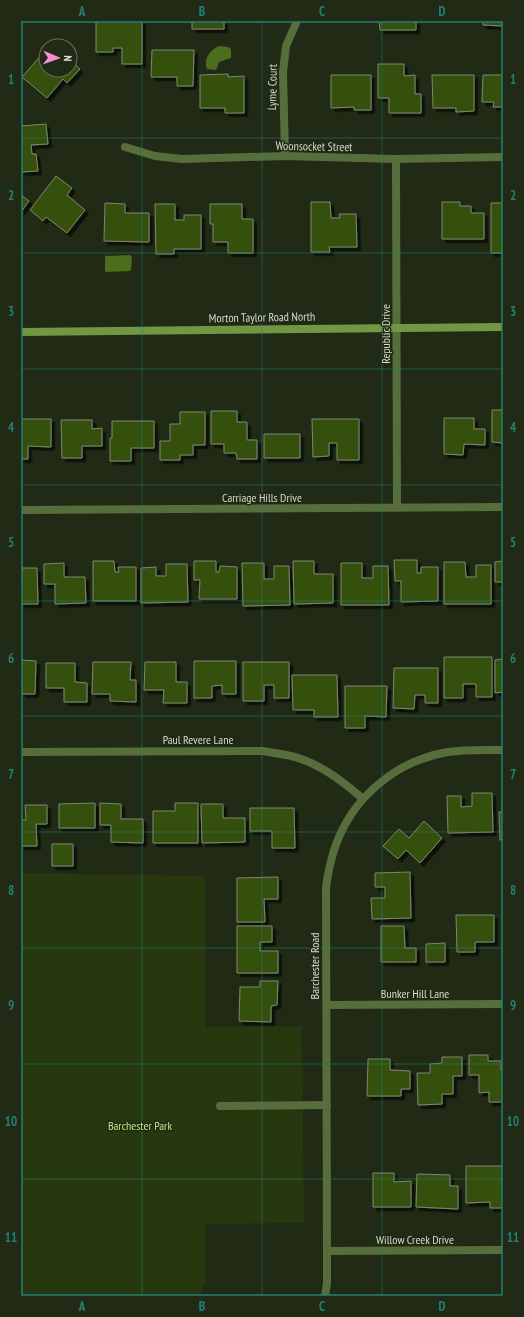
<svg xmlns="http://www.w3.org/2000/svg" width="524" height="1317" font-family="'PT Sans Narrow',sans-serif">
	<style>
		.green { fill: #27380f }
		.water { fill: #4c6d1b }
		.building { fill: #364f11; stroke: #7c8970; filter: url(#shadow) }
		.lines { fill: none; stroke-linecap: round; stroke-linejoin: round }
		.lane { stroke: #576e3c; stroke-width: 8 }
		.street { stroke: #576e3c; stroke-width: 8 }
		.secondary { stroke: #729744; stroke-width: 8 }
		.grid { fill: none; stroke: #238077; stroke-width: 1; stroke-opacity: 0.55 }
		.labels { text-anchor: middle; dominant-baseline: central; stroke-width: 3; stroke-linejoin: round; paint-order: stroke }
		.street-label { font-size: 12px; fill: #d3dacc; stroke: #202a15 }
		.park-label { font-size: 12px; fill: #baea80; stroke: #202a15 }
		.neatline { fill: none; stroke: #238077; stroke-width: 1.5 }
		.grid-label { font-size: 13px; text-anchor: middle; font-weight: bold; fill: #238077 }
	</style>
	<defs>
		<filter id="shadow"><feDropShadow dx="3.5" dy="3.5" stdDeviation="0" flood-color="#0009"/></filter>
	</defs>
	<rect width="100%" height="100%" fill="#202a15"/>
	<!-- green -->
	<path class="green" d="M21,873L205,876L206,1027L302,1026L304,1223L206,1224L205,1283L199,1296H21Z"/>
	<!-- water -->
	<path class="water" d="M219,46L228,47L231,49V58L219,62L217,68L215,70L207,69C203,59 210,50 219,46Z
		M130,255L132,257L131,270L130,271L105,272V256Z"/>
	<!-- building -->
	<path class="building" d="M96,21H142V64H122V48H113V52H96Z
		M192,21H224V29H192Z
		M379,21H416V30H380Z
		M483,21H503V26L483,25Z
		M152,50H194L193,86H177V77H151Z
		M43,53L45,55L46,54V70H70V60L80,69L67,83L63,79L47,98L22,77Z
		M378,64H404V76L415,75V94H421V113H389V98H378Z
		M228,74V77L244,76V113H225V108H200V75Z
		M331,75H371V110H354V107L331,108Z
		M432,75H474V111L456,112V108H433Z
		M483,75H503V107H493L494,102H482Z
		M46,124L48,144L31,145L32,154H36L38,171L21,172V126Z
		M56,176L72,188L67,195L85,210L67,233L46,217L43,221L30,210Z
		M21,195L29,201L21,212Z
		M311,202H330L331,218H340L339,214H356L357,247H329L330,252H311Z
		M442,202H460V206H471V213H484V239H442Z
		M105,203L125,204V213H149V242L104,241Z
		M491,203H503V253H491Z
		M155,204H175V220H184V215H201V249H174V254H156Z
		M210,204H242V219H253V253H228V242H213V224H210Z
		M492,410H503V443L492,442Z
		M211,411H237V422H247V440H257V459H237L236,453H224V444H211Z
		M180,412H205V445H193V455H180V460H160V441H170V424H180Z
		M444,418H474V429H485V445L464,444L463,455L444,454Z
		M21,419H51V447L28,446V459H21Z
		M312,419H359V460H337V443H329V456L313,457Z
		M61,420H92V429L102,428V446H82V458H62Z
		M112,421H154V448H131V461H110V438H112Z
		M264,434H300V458H264Z
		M394,560H417V573H421V567H438V601L401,602V581H395Z
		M93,561H114L115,572H119L118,567H136V601H93Z
		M194,561H216V572H219L220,566L237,567V599H199L200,580H194Z
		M293,561H314V574H333V603L294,604Z
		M503,561V582H495V562Z
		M444,562H465L466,577H476V565H491V604H444Z
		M64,563V577H85L86,603L55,604V584H44V564Z
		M242,563H264V579H274V566H289L290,605L243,606Z
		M341,563H362V578H373V566H388L389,605H341Z
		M166,564H187L188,602L141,603V568L156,567V576H166Z
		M22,568H37L38,604H21Z
		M444,657H492V697H476V684H463V698H444Z
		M503,659V692L495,693V660Z
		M21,660L36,661L35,694H22Z
		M194,661H236V694H222V685L212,686V698H194Z
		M93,662H131L130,680H136V702L110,701V694H92Z
		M145,662H176V682H187V703H163L164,690H144Z
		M243,662H289V698H274V685H264V701H243Z
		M46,663H75V682L87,683V702H64V688H46Z
		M394,668H438V703H425V695H415L414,709L393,708Z
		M292,675H337L338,717H314V710H293Z
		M345,686H387L386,717L365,716V728H345Z
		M472,793H492L493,832L448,833L447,796H461V807L472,806Z
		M95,803V828H59V804Z
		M100,803L121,804V819H143V843L111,842V825H100Z
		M175,803H198V843H153V811H175Z
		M201,804H223V818H245V842L202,843Z
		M25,805H47V824H36L37,846H21V820H26Z
		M250,808H294L295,848H272V831H250Z
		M499,812H503V840H500Z
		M424,821L442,838L420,863L406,850L398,859L383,846L399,829L409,838Z
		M52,844H73V866H52Z
		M410,872L411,918L372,919L371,898H385V887H375V873Z
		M278,877V899H264L265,922H237V878Z
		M456,915H494V942H475V952H457Z
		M237,926H272V942H260V951H278V973H237Z
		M381,926H404L405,948H416V962H381Z
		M445,943V962H426V944Z
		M260,981H278L277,1005L271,1006V1022L239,1021L240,987H260Z
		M469,1055H488V1061H501V1070H503V1102H489V1092L479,1093V1075H469Z
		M442,1057H462V1076H453V1094H442V1104L418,1105L417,1073H430V1064L442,1063Z
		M368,1059H390V1070L410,1071V1089H401V1096H367Z
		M466,1166H503V1208H490V1202L466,1203Z
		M373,1173H394V1182L411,1181V1207H373Z
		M417,1174L450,1175V1186H458V1209L416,1207Z"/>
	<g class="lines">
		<!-- lane -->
		<path class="lane" d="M220,1106L327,1105"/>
		<!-- street -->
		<path class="street" d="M125,147L155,156L182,159L285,156L396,159L503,157
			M285,156L283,72L286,46L297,21
			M396,159L397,508
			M21,510L503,507
			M21,752L263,751C273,753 282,754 291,756C319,763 341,780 362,798
			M327,1005L503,1004
			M327,1251L503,1250
			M325,1296L327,1283V1251L326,888C332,838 352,800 395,772C411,762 430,755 448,752C466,749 485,750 503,750"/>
		<!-- secondary -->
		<path class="secondary" d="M21,332L503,327"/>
	</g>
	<!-- grid -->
	<path class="grid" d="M142,21V1296M262,21V1296M382,21V1296M21,138H503M21,253H503M21,369H503M21,485H503M21,601H503M21,716H503M21,832H503M21,948H503M21,1064H503M21,1179H503"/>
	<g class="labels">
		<!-- street labels -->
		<g class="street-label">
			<text transform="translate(272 87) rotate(-89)">Lyme Court</text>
			<text transform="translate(314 146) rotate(1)">Woonsocket Street</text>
			<text transform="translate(262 317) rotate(-1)">Morton Taylor Road North</text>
			<text transform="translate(385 334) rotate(-90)">Republic Drive</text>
			<text x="262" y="497">Carriage Hills Drive</text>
			<text x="198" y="739">Paul Revere Lane</text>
			<text transform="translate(314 966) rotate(-90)">Barchester Road</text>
			<text x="415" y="993">Bunker Hill Lane</text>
			<text x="415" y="1239">Willow Creek Drive</text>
		</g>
		<!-- park labels -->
		<g class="park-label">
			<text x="140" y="1125">Barchester Park</text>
		</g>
	</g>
	<!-- border -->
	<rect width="524" height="1317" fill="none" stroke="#202a15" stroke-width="44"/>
	<!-- north arrow -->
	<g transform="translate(58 58) rotate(92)"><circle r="19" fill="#202a15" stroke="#68705e"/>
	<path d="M0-3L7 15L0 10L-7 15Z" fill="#f391d5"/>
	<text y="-6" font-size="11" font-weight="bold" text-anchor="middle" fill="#d3dacc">N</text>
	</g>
	<rect x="22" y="22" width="480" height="1273" class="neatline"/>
	<g class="grid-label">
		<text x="82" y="16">A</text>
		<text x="202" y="16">B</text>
		<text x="322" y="16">C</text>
		<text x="442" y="16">D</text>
		<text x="11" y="84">1</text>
		<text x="513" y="84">1</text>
		<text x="11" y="200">2</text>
		<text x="513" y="200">2</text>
		<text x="11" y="316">3</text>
		<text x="513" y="316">3</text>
		<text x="11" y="432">4</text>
		<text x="513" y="432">4</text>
		<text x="11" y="547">5</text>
		<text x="513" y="547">5</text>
		<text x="11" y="663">6</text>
		<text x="513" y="663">6</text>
		<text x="11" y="779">7</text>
		<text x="513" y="779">7</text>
		<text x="11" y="895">8</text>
		<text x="513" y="895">8</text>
		<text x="11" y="1010">9</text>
		<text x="513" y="1010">9</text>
		<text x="11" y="1126">10</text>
		<text x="513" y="1126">10</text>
		<text x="11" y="1242">11</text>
		<text x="513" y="1242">11</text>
		<text x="82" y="1311">A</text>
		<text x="202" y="1311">B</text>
		<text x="322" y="1311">C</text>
		<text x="442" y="1311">D</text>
	</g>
</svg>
